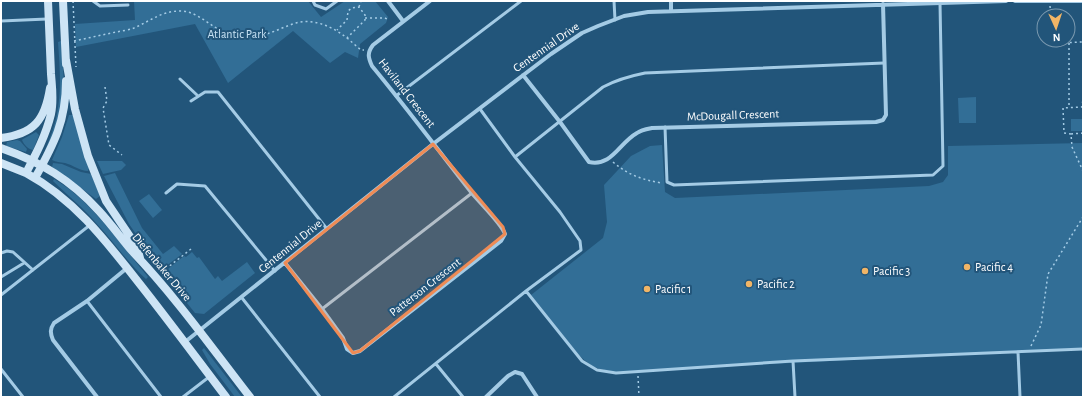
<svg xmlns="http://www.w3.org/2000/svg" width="1084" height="398" font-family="'Alegreya Sans',sans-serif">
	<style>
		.green { fill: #326e96 }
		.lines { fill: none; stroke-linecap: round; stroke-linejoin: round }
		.path { stroke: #a4cbe5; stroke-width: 1.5; stroke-dasharray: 2 3; stroke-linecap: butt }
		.lane { stroke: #a4cbe5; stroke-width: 3 }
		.street { stroke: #a4cbe5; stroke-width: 4 }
		.secondary { stroke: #cde4f5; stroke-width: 8 }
		.marked { fill: #ef8b55; fill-opacity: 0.2; stroke: #ef8b55; stroke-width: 3; stroke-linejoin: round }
		.poi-dot { fill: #f1b566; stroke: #22557a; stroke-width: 1.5 }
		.labels { text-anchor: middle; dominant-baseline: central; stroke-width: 4; stroke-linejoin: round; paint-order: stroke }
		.park-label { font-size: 12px; fill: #c7e2f4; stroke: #22557a }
		.street-label { font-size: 12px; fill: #fff; stroke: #22557a }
		.poi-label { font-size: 12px; fill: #fff; stroke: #22557a; text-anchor: start }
	</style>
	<rect width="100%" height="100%" fill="#22557a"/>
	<!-- green -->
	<path class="green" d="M134,1H308L321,17L345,1H375L388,17L386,23L360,44L358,58L345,52L330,63L293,31L228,83L195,24L76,47L75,24L135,20Z
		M61,41L64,83L62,107L48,151L45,150C63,111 61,83 58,42Z
		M976,97V123H959L958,98Z
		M69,115H73L89,168L88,171C80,171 73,165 65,163C60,162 56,162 52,160L62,137Z
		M1071,119H1083V131H1071Z
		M36,132L39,135L33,150C28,149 24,145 22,140L23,139Z
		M17,140L20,141L27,149L26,152L6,146L7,142Z
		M1083,143V348L617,372C600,370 592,368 579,355L531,295L603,238L607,222L604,185L631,156L650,146L662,145L665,192L675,198L929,186L943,182L948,175V146Z
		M97,161H122L126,165L121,170L103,174Z
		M53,163L62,164L81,172L91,174L100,196L96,199L52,167Z
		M115,173L142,228L163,254L174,246L182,254L161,270L129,224L104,176Z
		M54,179C90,199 122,246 148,277L146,279C128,263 114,242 97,224C84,208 68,196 53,181Z
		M149,194L162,210L153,218L139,201Z
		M192,252L197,258L199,257L215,279L218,276L222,281L247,262L255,273L204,314L195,313L163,273L184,256L186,257Z
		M204,348L242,397H235L210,364L202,350Z"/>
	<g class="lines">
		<!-- path -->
		<path class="path" d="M73,1L76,67
			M1050,6L1051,16
			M359,7L361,1
			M365,18H385L389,20
			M347,38L361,50H364
			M1056,40L1059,43L1082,42
			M74,41C88,38 102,35 116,32C122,31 129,30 134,28C150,21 162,11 180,11C198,11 210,27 226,33C232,36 239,37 246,37C265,38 279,28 296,23C314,18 333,27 347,38L365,20V15L359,7L352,8L348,11L347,20L337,30
			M1069,43V107
			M105,87L107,101L103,108L109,145L122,155
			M1083,133L1071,134L1072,147L1083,171
			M1071,134L1064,133L1063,108L1082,107L1083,99
			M613,162C628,175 643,180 662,183
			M162,272L191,249
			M1031,346L1041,325L1048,274L1083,217
			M638,376L639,397"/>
		<!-- lane -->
		<path class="lane" d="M93,1L100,6L128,5
			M313,1L315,5L326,9L337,1
			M614,1L615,20
			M1,21L47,19
			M180,79L198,96
			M396,96L521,1
			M191,101L205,92H218L327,229
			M665,127L667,182L674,185L933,175L943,166L940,3
			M515,157L603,87C616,80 630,76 645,73L884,63
			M166,193L177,184L205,186L275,271
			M1,253L7,251L13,252L33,270
			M1,277L24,263
			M526,291L582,361L597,370L616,373L793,361L1083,349
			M1,295L90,225
			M242,298L320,397
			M87,301L161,397
			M322,309L472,193
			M1018,352L1020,397
			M793,361L795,397
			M436,364L463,397
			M1,369L23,397
			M183,397L209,377
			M394,397L526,291L581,250L580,241L560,212L515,157L480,109"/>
		<!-- street -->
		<path class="street" d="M388,1L403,21
			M671,1V10
			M1015,1H1083
			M523,75L560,122L589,162C612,167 619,143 637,133C641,130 647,129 652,128L876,122L883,120L886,115L883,4
			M285,263L322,309L343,338L347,349L353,353L360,351L501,241L505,234C502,224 479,202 471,192C438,150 406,107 372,66C368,57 367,53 373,45L430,1
			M185,342L433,144L551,54L582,33L598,26L624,16L648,12L1006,1
			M97,397L53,340C50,333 50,329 54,323L87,301L127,268
			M486,397L508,376L515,372L522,374L537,397"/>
		<!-- secondary -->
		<path class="secondary" d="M48,1C49,25 50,50 51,74C52,88 54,100 51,114C46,135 36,154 26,173C74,199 106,241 139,283C169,321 197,359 226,397
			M63,1L66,64
			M66,60L75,109L88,156L106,201L137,247L140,258
			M1,138C34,134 45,120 50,88
			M1,148C41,162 71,180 99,211C111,224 121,238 132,251C175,296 212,348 250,397
			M1,163L26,173
			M35,178C54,144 66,121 66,81"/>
	</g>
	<!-- marked area -->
	<path class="marked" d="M433,144L503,227L505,234L360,351L353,353L285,263Z"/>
	<!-- markers -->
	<g class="poi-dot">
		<circle cx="967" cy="267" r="4"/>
		<circle cx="865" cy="271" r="4"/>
		<circle cx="749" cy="284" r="4"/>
		<circle cx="647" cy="289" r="4"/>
	</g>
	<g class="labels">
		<!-- park labels -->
		<g class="park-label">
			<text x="237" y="34">Atlantic Park</text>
		</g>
		<!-- street labels -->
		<g class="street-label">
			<text transform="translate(546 47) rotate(-35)">Centennial Drive</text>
			<text transform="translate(407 93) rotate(52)">Haviland Crescent</text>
			<text transform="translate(733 115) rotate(-2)">McDougall Crescent</text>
			<text transform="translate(290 246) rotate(-39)">Centennial Drive</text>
			<text transform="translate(162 267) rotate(50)">Diefenbaker Drive</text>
			<text transform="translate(425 287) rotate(-38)">Patterson Crescent</text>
		</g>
		<!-- poi labels -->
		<g class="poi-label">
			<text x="975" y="267">Pacific 4</text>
			<text x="873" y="271">Pacific 3</text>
			<text x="757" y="284">Pacific 2</text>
			<text x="655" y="289">Pacific 1</text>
		</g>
	</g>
	<!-- border -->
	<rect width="1084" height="398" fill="none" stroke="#ffffff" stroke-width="4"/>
	<!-- north arrow -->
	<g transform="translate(1056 28) rotate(177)"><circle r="19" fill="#22557a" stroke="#7a99af"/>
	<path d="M0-3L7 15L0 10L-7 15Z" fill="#f1b566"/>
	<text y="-6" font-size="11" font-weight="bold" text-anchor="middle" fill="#ffffff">N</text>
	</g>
</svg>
